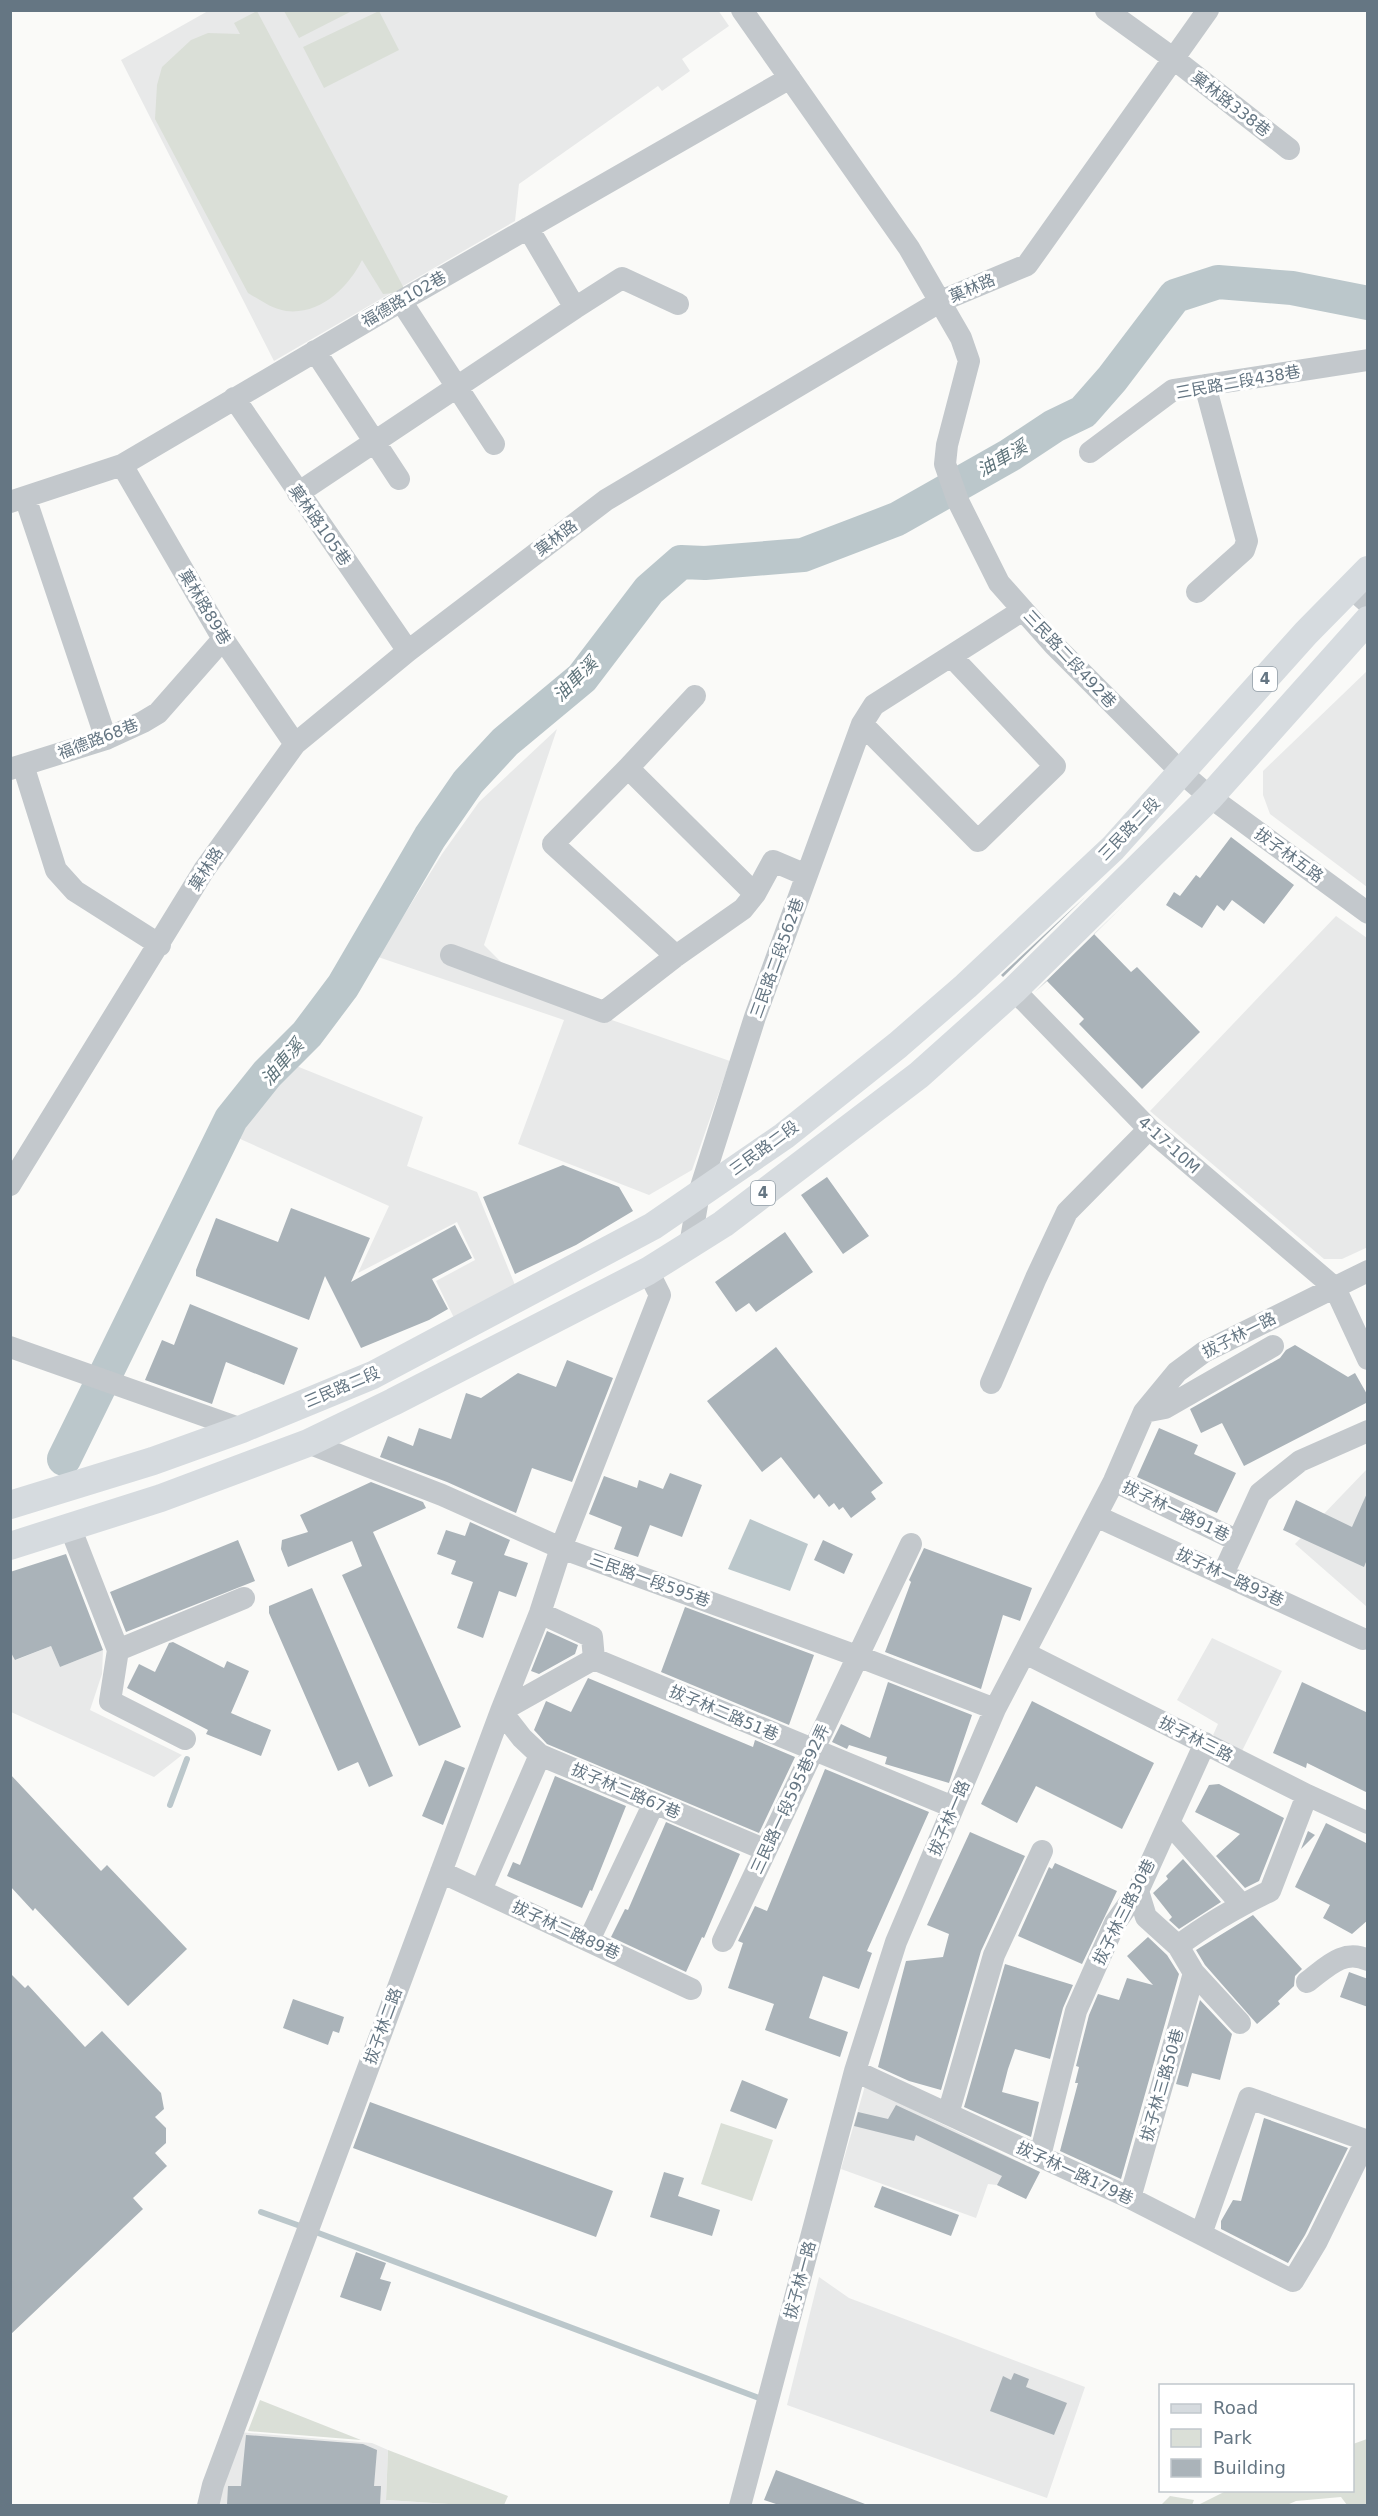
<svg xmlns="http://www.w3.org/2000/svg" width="1378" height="2516" font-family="'DejaVu Sans','Noto Sans TC',sans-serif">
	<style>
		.built { fill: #e8e9e9 }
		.green { fill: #dadfd7 }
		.water { fill: #bbc7cb }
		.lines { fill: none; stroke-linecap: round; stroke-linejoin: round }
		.stream { stroke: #bbc7cb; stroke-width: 6 }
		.river { stroke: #bbc7cb; stroke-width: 34 }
		.building { fill: #aab3b9 }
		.minor { stroke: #c3c8cc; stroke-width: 22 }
		.major { stroke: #d6dbdf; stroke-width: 28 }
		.labels { text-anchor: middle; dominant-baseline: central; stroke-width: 6; stroke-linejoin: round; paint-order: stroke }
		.shield { fill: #fff; stroke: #939fa8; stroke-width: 1.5 }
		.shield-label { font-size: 15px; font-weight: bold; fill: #657683 }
		.street-label { font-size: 16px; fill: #657683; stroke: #fff }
		.water-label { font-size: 18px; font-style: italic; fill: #60757c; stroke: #fff }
	</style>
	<rect width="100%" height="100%" fill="#fafaf8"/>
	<!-- built -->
	<path class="built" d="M718,10L729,26L682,59L690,71L662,91L658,86L519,184L515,221L274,361L121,60L208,11Z
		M1367,671V887L1270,814L1263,795V771Z
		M557,729L484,945L531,992L730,1061L692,1170L649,1195L518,1144L564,1020L378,957L442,854L479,802Z
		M1336,916L1367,938L1368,1247L1342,1259H1324L1150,1111Z
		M294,1065L423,1117L407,1166L477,1192L515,1285L457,1324L436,1281L475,1260L457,1222L358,1273L389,1206L238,1138L257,1106Z
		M1367,1469V1607L1295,1544Z
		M1212,1638L1282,1671L1242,1751L1209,1744L1218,1724L1177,1700Z
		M51,1646L60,1667L103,1650L102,1674L90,1710L182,1755L154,1777L11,1712L10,1651L16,1660Z
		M865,2086L1040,2172L1026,2199L997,2185L988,2184L976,2218L841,2169Z
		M819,2277L849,2298L1085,2387L1047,2498L787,2405Z
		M239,2432L372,2443L388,2450L386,2500L464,2505L214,2506Z"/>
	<!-- green -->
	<path class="green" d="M257,11L406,292L383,294L362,260C348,288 320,315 286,311C272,309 260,300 248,293L155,119L157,85L162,67L191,40L208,33L240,34L234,23Z
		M284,11H352L299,38Z
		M379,11L399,50L324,88L303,47Z
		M721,2123L773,2140L752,2201L701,2184Z
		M260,2400L361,2440L248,2431Z
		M1367,2439V2505H1347L1341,2497L1296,2501L1287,2505H1198L1226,2491L1352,2490L1353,2444Z
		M388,2450L508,2496L504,2505H464L386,2500Z
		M1170,2496L1194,2500L1192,2505H1161Z"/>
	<!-- water -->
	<path class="water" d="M750,1519L808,1544L790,1591L728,1569Z"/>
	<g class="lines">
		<!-- stream -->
		<path class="stream" d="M170,1805L187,1759
			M261,2212L303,2227
			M313,2231L759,2398"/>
		<!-- river -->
		<path class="river" d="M64,1459L231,1119L267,1074L307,1034L343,986L430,837L468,782L505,742L582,678L649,590L681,562L705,563L803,555L897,519L1010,455L1054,426L1083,412L1112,379L1175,296L1218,282L1292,288L1368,303"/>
	</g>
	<!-- building -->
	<path class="building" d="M1231,837L1294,885L1264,924L1232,900L1224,911L1217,905L1202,928L1166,905L1174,892L1180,896L1196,875L1200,878Z
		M1085,897L1003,977L1001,975Z
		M1123,906L1094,934L1131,972L1137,967L1200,1032L1142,1089L1079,1024L1084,1019L1047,981L1035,992Z
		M563,1165L619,1187L633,1211L576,1245L515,1274L483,1197Z
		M827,1177L869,1236L843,1254L801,1195Z
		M291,1208L370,1238L351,1282L455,1225L472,1258L432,1279L448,1309L429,1320L361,1348L325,1276L309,1320L196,1276V1270L216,1218L278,1242Z
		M785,1232L813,1272L756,1312L749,1303L736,1312L715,1282Z
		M190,1304L298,1348L284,1385L226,1362L212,1404L145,1380L162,1340L174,1345Z
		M1295,1345L1348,1377L1355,1373L1368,1396V1402L1244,1466L1222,1423L1201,1433L1190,1409L1280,1358L1286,1350Z
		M776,1347L883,1483L871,1492L876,1499L851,1518L843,1507L839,1510L834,1503L829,1507L819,1494L814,1499L781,1457L762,1472L707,1401Z
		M567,1360L613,1378L572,1482L532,1468L516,1513L447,1482L380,1457L388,1436L413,1446L419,1428L451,1439L466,1393L481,1398L518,1373L556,1387Z
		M1159,1428L1198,1445L1194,1454L1236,1473L1217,1513L1137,1477Z
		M670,1473L702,1485L682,1537L650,1525L638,1557L614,1549L622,1527L589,1514L604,1476L637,1488L639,1480L663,1489Z
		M371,1482L423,1502L426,1508L373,1532L461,1727L419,1746L342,1575L362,1566L352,1541L288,1567L281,1549L282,1540L308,1532L300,1515Z
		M1368,1491V1557L1364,1567L1283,1530L1296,1500L1352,1527Z
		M470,1522L510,1540L504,1555L528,1563L516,1597L499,1591L483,1638L457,1628L473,1582L451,1574L456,1561L437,1554L446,1530L465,1536Z
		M238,1540L255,1581L126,1632L110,1592Z
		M823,1540L853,1554L844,1574L814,1560Z
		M924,1548L1032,1588L1020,1621L1003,1615L981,1689L885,1652L911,1582L909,1580Z
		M66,1554L103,1650L60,1667L51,1646L15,1660L10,1651V1572Z
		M312,1588L393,1776L369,1787L358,1762L338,1771L269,1613V1606Z
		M685,1607L814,1655L789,1725L661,1672Z
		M547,1631L578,1645L575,1654L539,1674L531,1671Z
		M173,1642L224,1668L227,1661L249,1671L231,1713L271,1730L261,1756L206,1734L208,1730L127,1688L139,1664L155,1672L169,1643Z
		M588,1678L753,1747L755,1740L795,1757L759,1833L547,1744L534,1730L546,1701L571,1712Z
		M888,1682L972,1715L949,1783L885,1764L887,1757L849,1745L847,1749L832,1742L841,1724L870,1738Z
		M1302,1682L1368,1713V1793L1307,1763L1306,1768L1273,1753Z
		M1032,1701L1154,1763L1122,1829L1036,1786L1017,1823L981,1804Z
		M445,1760L465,1768L443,1825L422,1816Z
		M825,1769L929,1812L867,1951L872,1953L859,1989L823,1976L809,2018L848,2032L840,2057L765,2030L774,2004L728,1988L743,1943L738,1941L755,1906L767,1911Z
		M10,1774L101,1871L107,1865L187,1949L128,2006L35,1908L33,1911L10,1886Z
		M555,1776L626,1806L592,1891L590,1890L582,1908L507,1876L513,1862L520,1865Z
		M1219,1784L1284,1818L1259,1881L1245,1888L1216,1856L1240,1834L1195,1812L1209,1785Z
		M666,1822L740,1854L704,1938L702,1937L686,1972L611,1937L625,1909L628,1910Z
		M1326,1823L1368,1844V1920L1352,1934L1323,1918L1330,1905L1295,1887Z
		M1308,1831L1315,1835L1301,1849Z
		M970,1832L1025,1856L981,1951L941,2090L909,2081L878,2067L906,1961L943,1957L949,1934L927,1925Z
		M1183,1859L1221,1902L1179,1929L1169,1920L1172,1917L1153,1893L1168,1879L1166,1876Z
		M1055,1863L1117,1891L1082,1964L1018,1936L1049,1867L1052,1869Z
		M1253,1915L1302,1969L1295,1976L1294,1986L1278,2001L1280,2004L1257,2024L1205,1965L1196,1950Z
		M1148,1937L1167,1955L1179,1974L1121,2179L1060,2151L1078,2083H1075L1079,2067L1076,2066L1089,2015L1098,1994L1119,2000L1127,1978L1153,1985L1127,1956Z
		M1005,1964L1073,1985L1063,2008L1050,2059L1015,2049L1008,2069L1002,2092L1039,2102L1031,2137L964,2107Z
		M1349,1972L1368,1979V2007L1340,1997Z
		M10,1973L25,1988L28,1985L85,2047L102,2031L161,2093L164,2109L155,2117L166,2128V2143L155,2153L167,2166L133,2198L143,2209L10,2335Z
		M293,1999L344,2017L339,2033L333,2031L328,2045L283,2028Z
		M1200,2000L1232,2034L1220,2080L1192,2073L1188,2087L1176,2084Z
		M742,2080L788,2099L776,2129L730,2111Z
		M370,2102L613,2191L596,2237L353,2148Z
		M896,2105L1040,2172L1026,2199L997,2185L1002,2176L916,2135L914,2141L854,2126L858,2112L888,2119Z
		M1264,2118L1348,2148L1305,2235L1288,2263L1221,2229V2221L1233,2200L1241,2201Z
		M664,2172L684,2178L678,2196L720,2210L712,2236L650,2217Z
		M882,2186L959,2215L951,2236L874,2207Z
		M356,2252L386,2263L380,2279L391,2282L381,2311L340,2297Z
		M1014,2373L1029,2379L1026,2387L1067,2403L1054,2435L990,2411L1003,2376L1011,2380Z
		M246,2435L363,2444L377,2450L374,2486H381L380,2505H227L228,2486H241Z
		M776,2470L865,2504V2505H779L764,2500Z"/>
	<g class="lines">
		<!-- minor -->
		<path class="minor" d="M742,10L909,248L961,338L969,361L947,445L945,464L958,501L999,583L1054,645L1182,773L1210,797L1368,913
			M1106,10L1174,59L1289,149
			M528,228L575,308L622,278L678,304
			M401,301L494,444
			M315,351L399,479
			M234,398L408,651
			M1090,452L1173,390L1368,360
			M122,465L223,639L295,744
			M298,493L575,308
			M25,497L106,739
			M10,502L122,465L401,301L790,78
			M1350,587L1368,603
			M1197,592L1244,550L1247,541L1205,385
			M862,724L978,841L1055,766L951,656
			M23,765L56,870L75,891L160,945
			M628,768L695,696
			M10,769L106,739L143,722L158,713L223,639
			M451,955L604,1012L676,956L743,909L755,894L773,861L806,875
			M676,956L553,844L628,768L755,894
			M1014,990L1149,1129L1335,1288L1368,1359
			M10,1185L204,870L295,744L408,651L606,500L941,301L1027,265L1208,10
			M690,1245L699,1193L755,1017L862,724L874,705L1023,610
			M10,1347L242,1429
			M991,1383L1036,1278L1067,1212L1149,1129
			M1144,1412L1165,1408L1273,1346
			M308,1443L442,1495L561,1548L857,1656L995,1709
			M1114,1481L1238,1541
			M1096,1516L1363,1639
			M70,1527L118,1650
			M1223,1574L1260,1493L1300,1461L1368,1431
			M540,1613L592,1637L594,1659
			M118,1650L110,1701L185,1739
			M118,1650L244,1598
			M1025,1653L1307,1795L1368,1823
			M1169,1823L1242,1905
			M766,1850L540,1755L522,1738L501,1711L594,1659L953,1807
			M441,1872L691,1989
			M481,1890L540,1755
			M1138,1891L1146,1917L1178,1946L1194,1973L1240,2023
			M589,1940L654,1803
			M723,1941L911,1544
			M1178,1946C1207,1924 1237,1907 1270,1891L1307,1795
			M1307,1982C1326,1968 1343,1948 1368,1960
			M855,2071L1130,2198L1293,2281L1317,2241L1366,2141
			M948,2114L994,1955L1042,1851
			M1040,2156L1076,2011L1115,1923L1138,1891L1205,1743
			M1130,2198L1194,1973
			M1201,2234L1249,2098L1368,2141
			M208,2506L213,2485L501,1711L540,1613L561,1548L660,1295L648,1271
			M740,2506L855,2071L896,1942L995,1709L1114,1481L1144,1412L1177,1372L1204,1352L1368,1271"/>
		<!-- major -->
		<path class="major" d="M10,1505L153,1461L242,1429L373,1375L653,1226L784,1136L898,1045L966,986L1113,848L1306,633L1368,570
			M10,1546L161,1498L308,1443L393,1402L648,1271L723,1224L919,1075L1014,990L1210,797L1368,620"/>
	</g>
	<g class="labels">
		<!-- shield labels -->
		<g class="shield">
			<rect x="1253" y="667" width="24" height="24" rx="4.5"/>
			<rect x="751" y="1181" width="24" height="24" rx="4.5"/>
		</g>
		<g class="shield-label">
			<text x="1265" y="679">4</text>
			<text x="763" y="1193">4</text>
		</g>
		<!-- street labels -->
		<g class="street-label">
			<text transform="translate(1231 104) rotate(38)">菓林路338巷</text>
			<text transform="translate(972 288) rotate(-23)">菓林路</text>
			<text transform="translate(404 299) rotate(-30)">福德路102巷</text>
			<text transform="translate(1238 382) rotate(-10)">三民路二段438巷</text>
			<text transform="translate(320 525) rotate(55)">菓林路105巷</text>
			<text transform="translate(556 538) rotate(-37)">菓林路</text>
			<text transform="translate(205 607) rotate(59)">菓林路89巷</text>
			<text transform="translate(1070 659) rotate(47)">三民路二段492巷</text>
			<text transform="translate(98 739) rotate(-21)">福德路68巷</text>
			<text transform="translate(1129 829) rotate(-46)">三民路二段</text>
			<text transform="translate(1289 855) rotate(36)">拔子林五路</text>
			<text transform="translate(206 869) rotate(-57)">菓林路</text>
			<text transform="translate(777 958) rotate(-70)">三民路二段562巷</text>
			<text transform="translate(1169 1145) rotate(42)">4-17-10M</text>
			<text transform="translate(764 1148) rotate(-36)">三民路二段</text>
			<text transform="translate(1239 1335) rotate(-27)">拔子林一路</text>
			<text transform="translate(342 1387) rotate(-23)">三民路二段</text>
			<text transform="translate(1176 1511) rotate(26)">拔子林一路91巷</text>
			<text transform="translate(1230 1577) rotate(25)">拔子林一路93巷</text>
			<text transform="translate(650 1580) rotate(20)">三民路一段595巷</text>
			<text transform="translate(724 1713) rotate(23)">拔子林二路51巷</text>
			<text transform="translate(1196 1739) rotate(27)">拔子林三路</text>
			<text transform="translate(626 1791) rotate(23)">拔子林二路67巷</text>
			<text transform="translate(790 1799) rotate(-65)">三民路一段595巷92弄</text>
			<text transform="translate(949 1818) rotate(-67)">拔子林一路</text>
			<text transform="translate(1124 1912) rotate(-63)">拔子林三路30巷</text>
			<text transform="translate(566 1930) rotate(25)">拔子林二路89巷</text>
			<text transform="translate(383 2026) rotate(-70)">拔子林二路</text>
			<text transform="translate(1162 2085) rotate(-74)">拔子林三路50巷</text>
			<text transform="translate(1075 2173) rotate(25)">拔子林一路179巷</text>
			<text transform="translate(800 2280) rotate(-75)">拔子林一路</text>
		</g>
		<!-- water labels -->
		<g class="water-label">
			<text transform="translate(1002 458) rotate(-30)">油車溪</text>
			<text transform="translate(575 679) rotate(-45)">油車溪</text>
			<text transform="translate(282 1062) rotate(-49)">油車溪</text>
		</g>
	</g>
	<!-- border -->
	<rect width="1378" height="2516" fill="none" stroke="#657683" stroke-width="24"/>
	<!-- legend -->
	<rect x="1159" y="2384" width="195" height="108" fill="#ffffff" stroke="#c1c8cd" stroke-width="1.5"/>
	<rect x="1171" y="2404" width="30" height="9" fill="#d6dbdf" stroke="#c1c8cd" stroke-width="1.5"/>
	<text x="1213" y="2414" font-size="18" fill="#657683">Road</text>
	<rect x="1171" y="2429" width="30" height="18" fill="#dadfd7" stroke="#c1c8cd" stroke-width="1.5"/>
	<text x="1213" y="2444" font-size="18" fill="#657683">Park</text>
	<rect x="1171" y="2459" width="30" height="18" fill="#aab3b9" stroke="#c1c8cd" stroke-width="1.5"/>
	<text x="1213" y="2474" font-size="18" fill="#657683">Building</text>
</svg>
